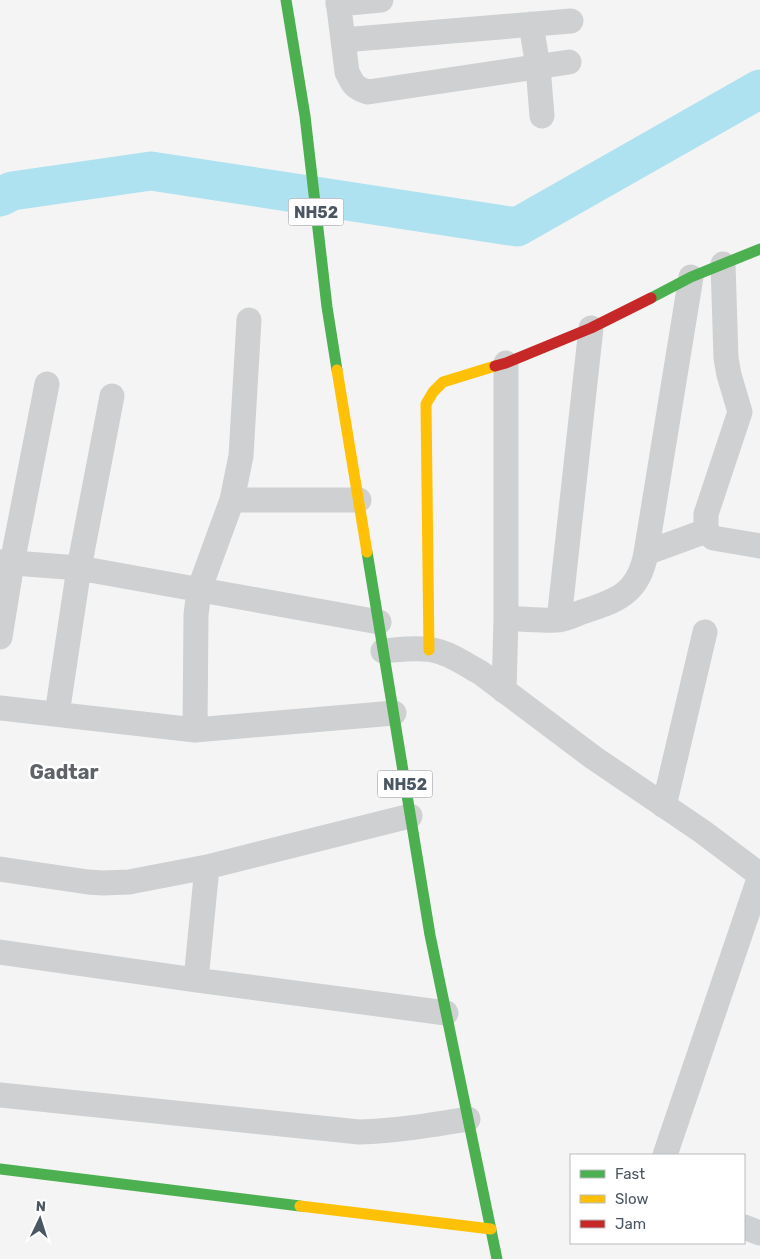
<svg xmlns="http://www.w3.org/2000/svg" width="760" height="1259" font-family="Rubik,sans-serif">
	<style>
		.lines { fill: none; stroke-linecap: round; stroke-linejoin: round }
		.river { stroke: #aee2f0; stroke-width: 39 }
		.street { stroke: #ced0d2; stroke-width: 25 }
		.fast { stroke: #4caf50; stroke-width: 11 }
		.slow { stroke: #ffc107; stroke-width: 11 }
		.jam { stroke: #c62828; stroke-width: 11 }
		.labels { text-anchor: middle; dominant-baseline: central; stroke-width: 5; stroke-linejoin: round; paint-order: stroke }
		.shield { fill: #fff; stroke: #808990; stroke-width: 1 }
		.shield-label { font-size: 16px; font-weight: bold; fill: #4a5661 }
		.quarter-label { font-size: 20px; font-weight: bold; fill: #5f6368; stroke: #fff }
	</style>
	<rect width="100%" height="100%" fill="#f4f4f4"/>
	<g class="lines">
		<!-- river -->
		<path class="river" d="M0,197L12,191L151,171L517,227L760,89"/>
		<!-- street -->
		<path class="street" d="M338,0L347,72C353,85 355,88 368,92L569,62
			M338,4L381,0
			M531,24L538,67L542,116
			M343,40L571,21
			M723,264L726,358L729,375L740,412L706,514V531L713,538L760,546
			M232,500H359
			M646,553L706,531
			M0,562L79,568L379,622
			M506,618C522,619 540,621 556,620C565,620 574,615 582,612C617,601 639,593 646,553L691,277
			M559,620L591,328
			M0,637L12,563L47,384
			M383,651C396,650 410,648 423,649C444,649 463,663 481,673L594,758L703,832L760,875
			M504,691L506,618V363
			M0,708L195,730L394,713
			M57,714L79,568L112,396
			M195,730L196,615L199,590L232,500L241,456L249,320
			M664,806L705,632
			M0,869L88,882L103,883L129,882L207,867L410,816
			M0,952L196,980L446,1013
			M196,980L207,867
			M0,1095L359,1132C396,1131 432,1125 468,1119
			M665,1155L760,876
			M744,1227L760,1233"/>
		<!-- fast -->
		<path class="fast" d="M286,0L305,116L327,307L337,370
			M651,298L691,277L760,249
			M367,552L430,935L497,1259
			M0,1169L300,1206"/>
		<!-- slow -->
		<path class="slow" d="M337,370L367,552
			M429,650L426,404L433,392L443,382L495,366
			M300,1206L491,1229"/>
		<!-- jam -->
		<path class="jam" d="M495,366L506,363L591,328L651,298"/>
	</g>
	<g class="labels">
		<!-- shield labels -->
		<g class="shield">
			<rect x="288.5" y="198.5" width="55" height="27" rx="4"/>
			<rect x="377.5" y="770.5" width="55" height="27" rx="4"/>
		</g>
		<g class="shield-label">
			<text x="316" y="212">NH52</text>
			<text x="405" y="784">NH52</text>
		</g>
		<!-- quarter labels -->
		<g class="quarter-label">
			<text x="64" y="772">Gadtar</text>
		</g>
	</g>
	<!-- legend -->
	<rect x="570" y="1154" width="175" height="90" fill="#ffffff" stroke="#b7bbc0"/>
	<rect x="580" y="1170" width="25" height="8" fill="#4caf50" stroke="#b7bbc0"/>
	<text x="615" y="1179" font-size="15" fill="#4a5661">Fast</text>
	<rect x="580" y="1195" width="25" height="8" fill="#ffc107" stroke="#b7bbc0"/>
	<text x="615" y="1204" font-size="15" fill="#4a5661">Slow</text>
	<rect x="580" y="1220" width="25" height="8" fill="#c62828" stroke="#b7bbc0"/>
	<text x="615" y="1229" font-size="15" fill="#4a5661">Jam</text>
	<!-- north arrow -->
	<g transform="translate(40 1219) rotate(4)" stroke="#ffffff" stroke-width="4" paint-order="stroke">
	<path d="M0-4L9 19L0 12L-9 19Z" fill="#4a5661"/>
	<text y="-8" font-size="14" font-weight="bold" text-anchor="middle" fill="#4a5661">N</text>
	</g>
</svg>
